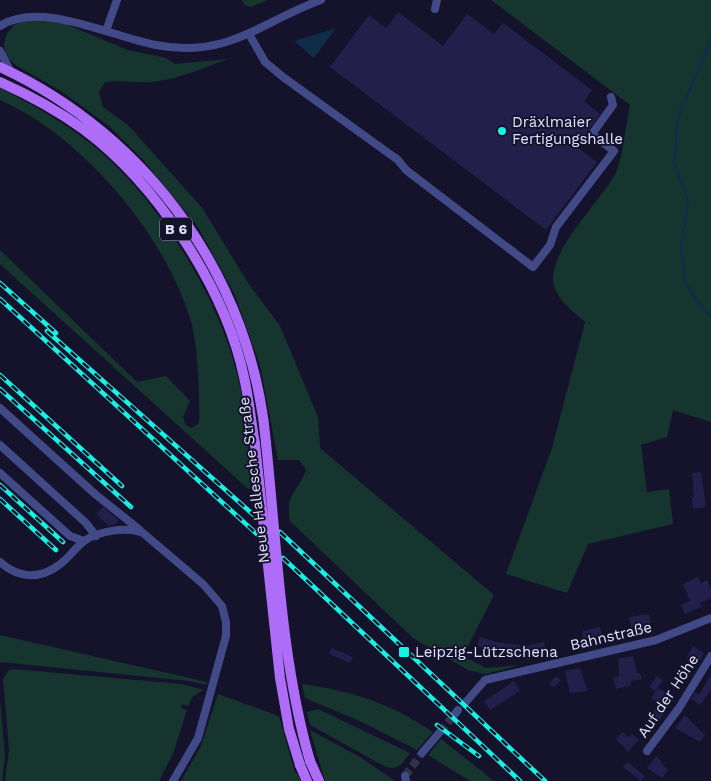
<svg xmlns="http://www.w3.org/2000/svg" width="711" height="781" font-family="'Work Sans',sans-serif">
	<style>
		.green { fill: #16352f }
		.water { fill: #0f2d49 }
		.lines { fill: none; stroke-linecap: round; stroke-linejoin: round }
		.stream { stroke: #0f2d49; stroke-width: 2.5 }
		.building { fill: #22204b }
		.minor-tunnel { stroke: #32324a; stroke-width: 8; stroke-dasharray: 8 4; stroke-linecap: butt }
		.minor { stroke: #414987; stroke-width: 8 }
		.major { stroke: #ae6df7; stroke-width: 10 }
		.rail-casing { stroke: #17f2e6; stroke-width: 4.5 }
		.rail { stroke: #14132b; stroke-width: 2.5; stroke-dasharray: 8; stroke-linecap: butt }
		.major-bridge { stroke: #ae6df7; stroke-width: 10 }
		.poi-dot { fill: #17f2e6; stroke: #14132b; stroke-width: 2 }
		.labels { text-anchor: middle; dominant-baseline: central; stroke-width: 4; stroke-linejoin: round; paint-order: stroke }
		.shield { fill: #14132b; stroke: #a2a3be; stroke-width: 1 }
		.shield-label { font-size: 14px; font-weight: bold; fill: #dfe1fd }
		.poi-label { font-size: 15px; fill: #dfe1fd; stroke: #14132b; text-anchor: start }
		.street-label { font-size: 15px; fill: #dfe1fd; stroke: #14132b }
	</style>
	<rect width="100%" height="100%" fill="#14132b"/>
	<!-- green -->
	<path class="green" d="M242,0H268L250,7L245,5Z
		M491,0H711V422L673,410L667,437L641,445L647,492L669,489L673,524L588,544L567,593L506,574L552,448L585,322C575,313 562,303 556,291C539,257 602,202 616,172C623,157 626,123 630,105Z
		M27,19L56,20L128,50L166,58L175,64L228,59C204,68 178,79 152,82C136,83 121,80 105,82L99,92L103,107L128,125L203,209L248,283L280,326L318,417L320,448L494,595L463,656L486,668L520,665L486,674L468,670L413,638L290,521C285,493 297,494 306,470L299,460H278L260,365L234,293L198,227L143,160L109,126L61,91L17,66L6,57L4,45L7,33L15,24Z
		M0,88C31,104 62,121 90,143C158,197 223,302 240,387C247,420 248,455 251,489L247,488L0,264V250L137,382L166,376L190,401L183,417L186,425L192,428L199,423C200,397 198,349 192,325C168,238 83,136 0,100Z
		M0,635L207,682L206,685L189,681L0,662Z
		M14,669L181,684L204,690L192,697L188,706L182,704L181,708L187,710L173,754L159,781H5L9,750L3,679L9,670Z
		M302,684C352,691 390,703 433,732L417,750L362,722L305,698Z
		M218,694L279,716L295,773H297L301,781H181L201,746Z
		M0,698L5,757L2,781H0Z
		M318,709L410,753C403,762 399,771 386,767L310,725L307,712Z
		M310,730L360,757L395,781H325Z
		M441,739L494,781H470L428,755Z"/>
	<!-- water -->
	<path class="water" d="M336,28L314,58L294,41Z"/>
	<g class="lines">
		<!-- stream -->
		<path class="stream" d="M711,40L678,117L674,162L688,202L681,250L686,284L705,312L711,316"/>
	</g>
	<!-- building -->
	<path class="building" d="M398,12L443,46L467,14L494,34L503,23L592,90L584,101L600,114L577,147L597,162L546,230L330,67L369,15L386,28Z
		M701,472L706,507L693,509L692,497H694L692,473Z
		M103,507L119,520L114,525L109,526L96,514Z
		M698,577L701,583L707,580L711,590V598L700,603L701,607L685,614L681,605L690,601L683,584Z
		M649,614L651,627L632,631L629,617Z
		M600,627L602,637L584,641L582,631Z
		M480,637L500,643L520,645V648L544,642L546,652L529,656L497,652L477,646Z
		M693,646L704,653L698,664L687,657Z
		M331,648L353,657L350,663L329,654Z
		M633,656L637,673H640L642,679L631,681V685L616,689L613,678L619,676L618,659Z
		M580,668L588,691L570,693L565,671Z
		M711,674V690L700,705L691,699L695,692L699,695Z
		M556,676L561,680L554,688L549,684Z
		M657,676L663,680L655,691L649,687Z
		M514,681L520,691L490,710L484,701Z
		M658,688L676,697L656,725L648,720L659,704L651,698Z
		M685,715L705,735L700,742L675,728Z
		M622,732L629,737L632,734L639,740L628,752L616,739Z
		M656,756L668,770L662,778L647,768Z
		M627,762L645,776L641,781L623,767Z"/>
	<g class="lines">
		<!-- minor-tunnel -->
		<path class="minor-tunnel" d="M440,732L455,714
			M405,776L422,753"/>
		<!-- minor -->
		<path class="minor" d="M435,9L437,0
			M0,26C41,0 109,36 156,45C228,59 260,22 321,0
			M107,28L117,0
			M249,34L265,62L283,77L398,160L406,170L533,267L550,245L556,227L614,151L592,134L613,105L611,97
			M0,51L11,72
			M0,408L95,494L140,530
			M0,445L86,523L96,536
			M0,473L70,536L84,541
			M0,562C18,578 39,580 59,565C68,559 75,548 84,541C99,531 127,526 143,533L203,584L222,606L226,622V636L198,738L173,781
			M466,702L485,680L656,640L711,618
			M455,714L458,710
			M647,751L679,708L711,656
			M422,753L440,732
			M405,776L406,781"/>
		<!-- major -->
		<path class="major" d="M0,67C149,136 252,280 266,443
			M0,82C29,95 57,110 83,129C156,183 225,287 244,377C249,399 251,422 255,444
			M310,761L319,781
			M300,765L307,781"/>
		<!-- rail casing -->
		<g class="rail-casing">
			<path id="rail" d="M0,283L56,333
				M0,299L259,536
				M47,331L257,518
				M0,375L122,486
				M0,389L131,507
				M0,485L63,542
				M0,499L56,550
				M280,532L545,781
				M283,558L520,781
				M437,725L479,756"/>
		</g>
		<!-- rail -->
		<use href="#rail" class="rail"/>
		<!-- major-bridge -->
		<path class="major-bridge" d="M266,443C277,547 281,661 310,761
			M255,444L280,678L289,729L300,765"/>
	</g>
	<!-- markers -->
	<g class="poi-dot">
		<circle cx="502" cy="131" r="5"/>
		<rect x="398" y="646" width="12" height="12" rx="2.5"/>
	</g>
	<g class="labels">
		<!-- shield labels -->
		<rect class="shield" x="160" y="217.5" width="32" height="23" rx="4"/>
		<g class="shield-label">
			<text x="176" y="229">B 6</text>
		</g>
		<!-- poi labels -->
		<g class="poi-label">
			<text x="512" y="122">Dräxlmaier<tspan x="512" dy="17">Fertigungshalle</tspan></text>
			<text x="415" y="652">Leipzig-Lützschena</text>
		</g>
		<!-- street labels -->
		<g class="street-label">
			<text transform="translate(254 480) rotate(-97)">Neue Hallesche Straße</text>
			<text transform="translate(611 636) rotate(-13)">Bahnstraße</text>
			<text transform="translate(668 696) rotate(-56)">Auf der Höhe</text>
		</g>
	</g>
</svg>
